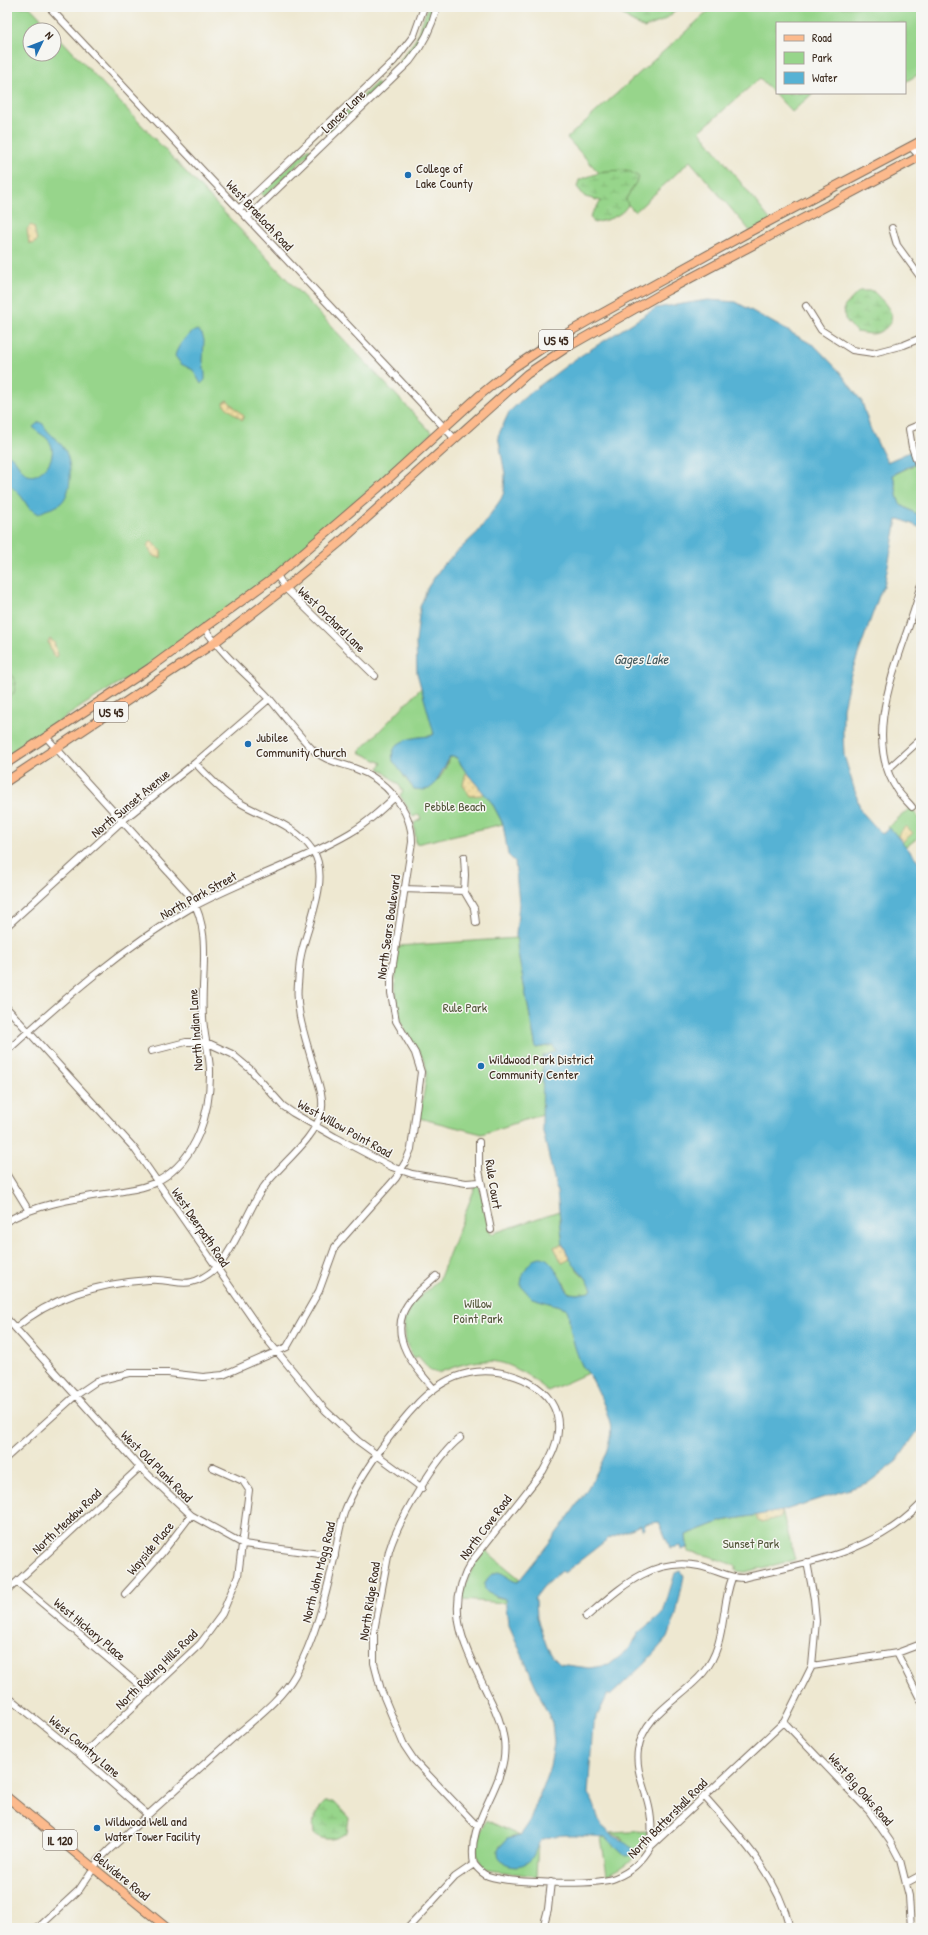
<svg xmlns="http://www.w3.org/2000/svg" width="928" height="1935" font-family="'Patrick Hand',sans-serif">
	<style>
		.green { fill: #97d58b; stroke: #698054 }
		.wetland { fill: url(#wetland-marsh); stroke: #698054 }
		.sand { fill: url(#sand-dots); stroke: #94825e }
		.water { fill: #56b2d4; stroke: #486e79 }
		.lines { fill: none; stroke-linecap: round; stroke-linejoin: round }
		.minor-casing { stroke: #7a6c5d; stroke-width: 8 }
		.major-casing { stroke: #7a6c5d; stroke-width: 10 }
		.minor { stroke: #fff; stroke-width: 6 }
		.major { stroke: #fcba8d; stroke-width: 8 }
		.poi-dot { fill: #1f6fb2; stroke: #f6f6f2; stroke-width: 1.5 }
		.labels { text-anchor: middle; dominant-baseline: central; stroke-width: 3; stroke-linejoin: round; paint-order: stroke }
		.shield { fill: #f6f6f2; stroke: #73675e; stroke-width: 1 }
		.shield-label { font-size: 12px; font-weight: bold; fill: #3b2a1e }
		.street-label { font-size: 13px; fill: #3b2a1e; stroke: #f6f6f2 }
		.poi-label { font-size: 13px; fill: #3b2a1e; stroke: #f6f6f2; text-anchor: start }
		.park-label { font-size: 13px; fill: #525539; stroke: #f6f6f2 }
		.water-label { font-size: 14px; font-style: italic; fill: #445a5e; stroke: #f6f6f2 }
	</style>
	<defs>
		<pattern id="wetland-marsh" width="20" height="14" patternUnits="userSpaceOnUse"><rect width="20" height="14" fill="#97d58b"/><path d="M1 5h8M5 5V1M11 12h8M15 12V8" fill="none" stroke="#83b778"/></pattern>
		<pattern id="sand-dots" width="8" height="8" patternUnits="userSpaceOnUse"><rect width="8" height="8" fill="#eeda9e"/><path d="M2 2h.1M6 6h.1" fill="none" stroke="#cdbb88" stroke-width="1.8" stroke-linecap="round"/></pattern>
	</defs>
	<rect width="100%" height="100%" fill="#f6f6f2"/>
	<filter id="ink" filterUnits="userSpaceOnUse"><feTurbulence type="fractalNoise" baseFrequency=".025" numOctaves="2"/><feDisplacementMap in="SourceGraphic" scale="8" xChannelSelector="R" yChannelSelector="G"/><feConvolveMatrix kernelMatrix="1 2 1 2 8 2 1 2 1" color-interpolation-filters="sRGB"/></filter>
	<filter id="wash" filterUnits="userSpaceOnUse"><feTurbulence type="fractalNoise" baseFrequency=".012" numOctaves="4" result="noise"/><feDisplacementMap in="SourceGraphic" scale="16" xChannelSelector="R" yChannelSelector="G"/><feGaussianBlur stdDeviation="0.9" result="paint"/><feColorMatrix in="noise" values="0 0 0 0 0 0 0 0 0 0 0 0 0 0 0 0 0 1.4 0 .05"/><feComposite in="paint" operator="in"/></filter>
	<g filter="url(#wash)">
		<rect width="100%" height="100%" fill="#eee8d1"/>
		<!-- green -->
		<path class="green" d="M7,7H30L52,30H30V54H54V32L432,433L271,579L197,635L85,704L7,757Z
			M428,7H432C428,28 418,48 403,64L400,61L416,39Z
			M713,7H921V73L905,82V23H777V93H813L792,112L760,78L700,131L771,221L751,232L690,161L635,212L567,138Z
			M377,82L380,86L331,133L328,130Z
			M309,148L312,151L264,197L261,193Z
			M916,464L921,479V516C891,501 901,504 893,475Z
			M421,688L435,731L431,736C418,737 408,738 397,745L404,777L414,789C434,792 444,774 450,757H456L466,772L492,803L503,824L416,844L414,823L421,819L419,814L413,817L400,795L403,791L398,784L379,768L382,763L359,752Z
			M909,809H912L921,821V835L906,847L888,827Z
			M517,938L518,954L536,1048L554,1045L555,1052L543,1056V1114L482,1134L419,1118C421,1106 428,1078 426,1067C423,1053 411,1043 405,1030C391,1004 396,974 398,946Z
			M476,1185H479L491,1234L559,1211L563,1245L578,1271L586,1278L592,1289L590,1292L577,1294L569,1293L564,1283L521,1286L533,1298L566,1308L569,1313V1321L583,1368L588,1373L548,1391C507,1357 488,1353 438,1373L431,1371L418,1356L413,1359L406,1342L404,1321L412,1304L439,1280Z
			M782,1511L795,1560L745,1572L736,1571V1566L709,1556L688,1552L686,1535L722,1521Z
			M485,1550L520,1579L517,1582L509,1580L507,1576L487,1579L484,1585L496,1597L505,1599L506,1603L461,1600C465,1580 473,1566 485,1550Z
			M486,1820L520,1836L512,1837L499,1847C494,1864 518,1871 529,1860C534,1856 534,1849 538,1843L536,1876L488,1870C470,1857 477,1838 486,1820Z
			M648,1831C643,1854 627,1866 607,1875L601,1837L607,1838L614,1847L624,1839L611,1833Z"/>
		<!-- wetland -->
		<path class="wetland" d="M613,7H679L665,20L644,28L629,20Z
			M627,170L639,177L626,199L628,205C621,217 607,220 594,223L590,216L601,201L585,197L577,187L579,180L604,171Z
			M859,291H873C879,297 888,305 891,314C894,324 881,334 871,334C866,334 861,332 856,332L845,319L844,307Z
			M7,667L16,683L14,693L7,700Z
			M325,1802H334L349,1818L347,1832C337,1840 325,1842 314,1834C312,1819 314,1814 325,1802Z"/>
		<!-- sand -->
		<path class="sand" d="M31,225L34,227L37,241L33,244L29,243L27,229Z
			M227,400L244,416L242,420L225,406L224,402Z
			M150,542H152L161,551V558L153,556L147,546Z
			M50,639L54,642L58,655L57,657L53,656L48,642Z
			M466,772L484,793L482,795L470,796L463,785Z
			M906,826L913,833L902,842L898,836L900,832Z
			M559,1245H563L570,1259L562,1263L554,1247Z
			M782,1511L781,1517L762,1522L758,1521L755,1514Z"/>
		<!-- water -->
		<path class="water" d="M708,300L736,302L815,346L840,372L862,402L870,428L887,462L912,451L917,447L921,434V462L911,465L893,475C901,504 891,501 921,516V528L900,519L897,520L884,586L880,593L850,677L843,708V734L844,755L861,811L882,834L890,828L921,864V1426L897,1461L868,1483L782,1511L722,1521L686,1535L687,1548L681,1550L680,1546L670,1548L659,1522L644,1524L645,1529L642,1530L641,1525L609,1538L564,1573L561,1571L544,1586L534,1599L536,1600L537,1618L547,1647L553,1657L560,1664L589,1668L609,1665L629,1649L639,1633L663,1613L675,1573L680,1571L684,1576L676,1615L668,1637L645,1663L610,1696L608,1694L593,1725L588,1794C596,1803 597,1820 602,1826C606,1829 610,1834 614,1836C622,1841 630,1841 634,1851L633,1855L625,1856L605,1837C587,1836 567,1833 550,1837C535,1840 538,1850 531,1859C524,1867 512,1868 503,1862C498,1859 498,1854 498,1849L507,1839L520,1836L529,1823L550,1767L554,1743L552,1723L508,1623L505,1599C497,1595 479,1595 486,1581C489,1576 492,1573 498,1572C507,1574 509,1581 518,1582C542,1551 619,1462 610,1423C607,1411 597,1387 590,1376C586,1370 582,1367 580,1361C575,1349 571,1335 569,1322C569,1316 569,1313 566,1308L532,1298L521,1286C521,1278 524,1270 530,1263C549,1242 560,1282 569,1293L577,1294L590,1292L592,1289L586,1278L573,1264L563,1245L557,1192L542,1127L543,1056L555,1051L553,1045L536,1048L518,954L516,935L519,903L515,862L508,855L503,824L492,803L466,772L456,757H450L435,784L429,789L423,790L414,789L393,761C388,739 416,737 431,736L434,734L417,673L416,642L420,607L428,587L442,566L478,532L501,499L504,492L505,474L498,436L509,412L527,395L574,360L656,308Z
			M197,330L202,334L204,340L203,361L205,374V380L201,384L193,370L181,364L175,356C177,346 188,333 197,330Z
			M39,422L43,424C48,434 59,440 65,450C72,463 73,492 61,503C55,509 46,508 39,514L29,508L21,496L7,482V454C18,459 19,471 28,475C34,477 38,474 42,471C51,465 56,450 49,441C45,435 38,434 33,427Z"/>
	</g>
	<g filter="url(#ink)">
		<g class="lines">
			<!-- minor casing -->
			<g class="minor-casing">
				<path id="minor" d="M49,7L454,438
					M911,147L921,158
					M239,209L394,61L414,35L424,7
					M247,218L410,61C423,45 432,27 437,7
					M892,228L897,245L921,278
					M806,306L821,330L852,350L873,353L904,345L921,338
					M921,424L909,429L912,447L921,473
					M277,575L285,588L375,676
					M888,769L921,739
					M912,807C908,802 902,797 898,791C857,732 906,648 921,587
					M403,889L464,891L474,908L476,923
					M464,891L465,875L464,857
					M7,926L122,821L195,763L269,699
					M7,1008L134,1148L265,1337L325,1410L358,1441L422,1488
					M7,1051C64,999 122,948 189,909C241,880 299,863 350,833C367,823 381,810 395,797
					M151,1051L186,1042H206L232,1054L250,1069L283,1106L293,1113L335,1137L392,1167L412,1174L466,1183L480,1182
					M479,1142V1170L491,1230
					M7,1175L29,1211
					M7,1221C43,1201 84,1198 123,1191C135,1189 148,1187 158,1181C198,1159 211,1111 210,1069C209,1052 204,1035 203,1018C200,977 213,934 191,897L46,737
					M7,1319L140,1467L191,1515L243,1544L335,1556
					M15,1328C52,1297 101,1283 149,1280C178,1278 186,1293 215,1269C232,1255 249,1208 263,1188C280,1164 314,1141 321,1113C325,1099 318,1082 314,1069C307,1041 295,1013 298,984C299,974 299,964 301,955C307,926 331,878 313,851C296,825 267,818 242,804C224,794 209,777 195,763
					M434,1389C416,1368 392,1343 403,1313C409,1298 424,1287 436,1276
					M460,1438C436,1456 398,1522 389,1551L374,1631V1663L381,1690L404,1745L414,1760L477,1826
					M7,1457L75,1396L97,1381L130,1373H168L203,1377L223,1375L287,1347L319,1291L335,1247L396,1178L406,1161L411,1149L421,1072L415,1053L396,1021L391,993V977L412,842C412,809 385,779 354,768C340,763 323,760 312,749C297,733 283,715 269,698C247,675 223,655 205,629
					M17,1582L149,1693
					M7,1591L140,1467
					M125,1594L162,1553L191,1515
					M586,1617C619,1589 652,1556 699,1566C715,1569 727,1578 743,1578C806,1563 874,1553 921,1504
					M897,1653L921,1701
					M812,1666L897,1653L921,1644
					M7,1696L81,1756L148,1815
					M784,1722L869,1811L890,1841L900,1860L909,1896L911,1928
					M81,1756L200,1644L222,1614L238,1576L249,1490L243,1481L212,1467
					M704,1796C739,1836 777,1874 790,1928
					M651,1846C652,1832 652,1820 649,1807C645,1788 635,1770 638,1750C644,1713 681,1699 703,1673C727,1645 720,1610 732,1578
					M474,1864C478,1869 482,1874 488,1876C508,1883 596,1886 615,1878C631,1872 643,1860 651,1846L784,1722L812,1666L816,1621L814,1599L807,1562
					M906,1883L921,1875
					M38,1928L79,1890L99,1860L109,1850C150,1813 191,1776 232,1739C253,1720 281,1700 295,1675C315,1638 325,1599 334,1559C337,1544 339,1528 344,1513C356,1480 394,1428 419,1402C433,1388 449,1377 469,1373C506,1365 562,1386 558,1431C557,1446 550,1458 543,1471L472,1561C441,1611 467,1650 489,1697C496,1711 502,1724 504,1740C510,1785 465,1820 474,1864
					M408,1928L455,1877L474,1864
					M543,1928L548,1909L551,1882"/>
			</g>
			<!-- major casing -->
			<g class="major-casing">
				<path id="major" d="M7,763L150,668L277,575L377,489L480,395L513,368L550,343L590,320L751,231L921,141
					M7,781L214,643L285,588L339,543L527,374L566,348L668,290L921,156
					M7,1797L167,1928"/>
			</g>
			<!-- minor -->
			<use href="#minor" class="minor"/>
			<!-- major -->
			<use href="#major" class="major"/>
		</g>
	</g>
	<!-- markers -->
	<g class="poi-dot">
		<circle cx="408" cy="175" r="4"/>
		<circle cx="248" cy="744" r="4"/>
		<circle cx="481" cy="1066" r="4"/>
		<circle cx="97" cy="1828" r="4"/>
	</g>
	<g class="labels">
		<!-- shield labels -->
		<g class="shield">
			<rect x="539" y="330" width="34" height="20" rx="3"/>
			<rect x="94" y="702" width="34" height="20" rx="3"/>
			<rect x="43" y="1830" width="34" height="20" rx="3"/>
		</g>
		<g class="shield-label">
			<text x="556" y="340">US 45</text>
			<text x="111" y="712">US 45</text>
			<text x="60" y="1840">IL 120</text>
		</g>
		<!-- street labels -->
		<g class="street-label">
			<text transform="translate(343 111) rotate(-44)">Lancer Lane</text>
			<text transform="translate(260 215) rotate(47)">West Braeloch Road</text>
			<text transform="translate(332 619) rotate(44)">West Orchard Lane</text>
			<text transform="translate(130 803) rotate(-40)">North Sunset Avenue</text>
			<text transform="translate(198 895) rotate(-29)">North Park Street</text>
			<text transform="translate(388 927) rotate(-82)">North Sears Boulevard</text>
			<text transform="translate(195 1030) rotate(-94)">North Indian Lane</text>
			<text transform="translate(345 1128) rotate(29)">West Willow Point Road</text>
			<text transform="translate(494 1184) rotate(81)">Rule Court</text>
			<text transform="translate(201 1227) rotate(56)">West Deerpath Road</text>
			<text transform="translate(157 1466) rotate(45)">West Old Plank Road</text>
			<text transform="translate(66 1521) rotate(-43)">North Meadow Road</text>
			<text transform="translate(485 1527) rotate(-53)">North Cove Road</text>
			<text transform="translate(150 1548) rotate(-50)">Wayside Place</text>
			<text transform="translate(318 1572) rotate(-76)">North John Mogg Road</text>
			<text transform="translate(369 1601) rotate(-81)">North Ridge Road</text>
			<text transform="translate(90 1629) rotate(40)">West Hickory Place</text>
			<text transform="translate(156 1669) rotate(-44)">North Rolling Hills Road</text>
			<text transform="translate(85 1746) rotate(40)">West Country Lane</text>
			<text transform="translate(861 1789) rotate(49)">West Big Oaks Road</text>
			<text transform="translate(667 1818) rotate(-45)">North Battershall Road</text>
			<text transform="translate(122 1876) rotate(39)">Belvidere Road</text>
		</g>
		<!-- poi labels -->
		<g class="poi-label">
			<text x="416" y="168">College of<tspan x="416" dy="15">Lake County</tspan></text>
			<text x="256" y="737">Jubilee<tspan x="256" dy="15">Community Church</tspan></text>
			<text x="489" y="1059">Wildwood Park District<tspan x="489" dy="15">Community Center</tspan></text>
			<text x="105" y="1821">Wildwood Well and<tspan x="105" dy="15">Water Tower Facility</tspan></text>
		</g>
		<!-- park labels -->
		<g class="park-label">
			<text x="455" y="806">Pebble Beach</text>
			<text x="465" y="1007">Rule Park</text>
			<text x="478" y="1303">Willow<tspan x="478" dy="15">Point Park</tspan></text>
			<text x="751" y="1543">Sunset Park</text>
		</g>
		<!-- water labels -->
		<g class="water-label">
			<text x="641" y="658">Gages Lake</text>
		</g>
	</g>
	<!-- margin -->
	<rect width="928" height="1935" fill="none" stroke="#f6f6f2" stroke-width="24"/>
	<!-- legend -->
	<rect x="776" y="22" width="130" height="72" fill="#f6f6f2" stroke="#aba49d"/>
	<rect x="784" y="35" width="20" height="6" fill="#fcba8d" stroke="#aba49d"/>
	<text x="812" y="42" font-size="12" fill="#3b2a1e">Road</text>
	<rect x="784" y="52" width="20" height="12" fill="#97d58b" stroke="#aba49d"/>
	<text x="812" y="62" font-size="12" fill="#3b2a1e">Park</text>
	<rect x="784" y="72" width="20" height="12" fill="#56b2d4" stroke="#aba49d"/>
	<text x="812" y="82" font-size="12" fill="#3b2a1e">Water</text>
	<!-- north arrow -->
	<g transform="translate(42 42) rotate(47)"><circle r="19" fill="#f6f6f2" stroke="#aba49d"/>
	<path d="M0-3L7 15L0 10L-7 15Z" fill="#1f6fb2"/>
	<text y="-6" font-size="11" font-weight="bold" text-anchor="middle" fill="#3b2a1e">N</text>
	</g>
</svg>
